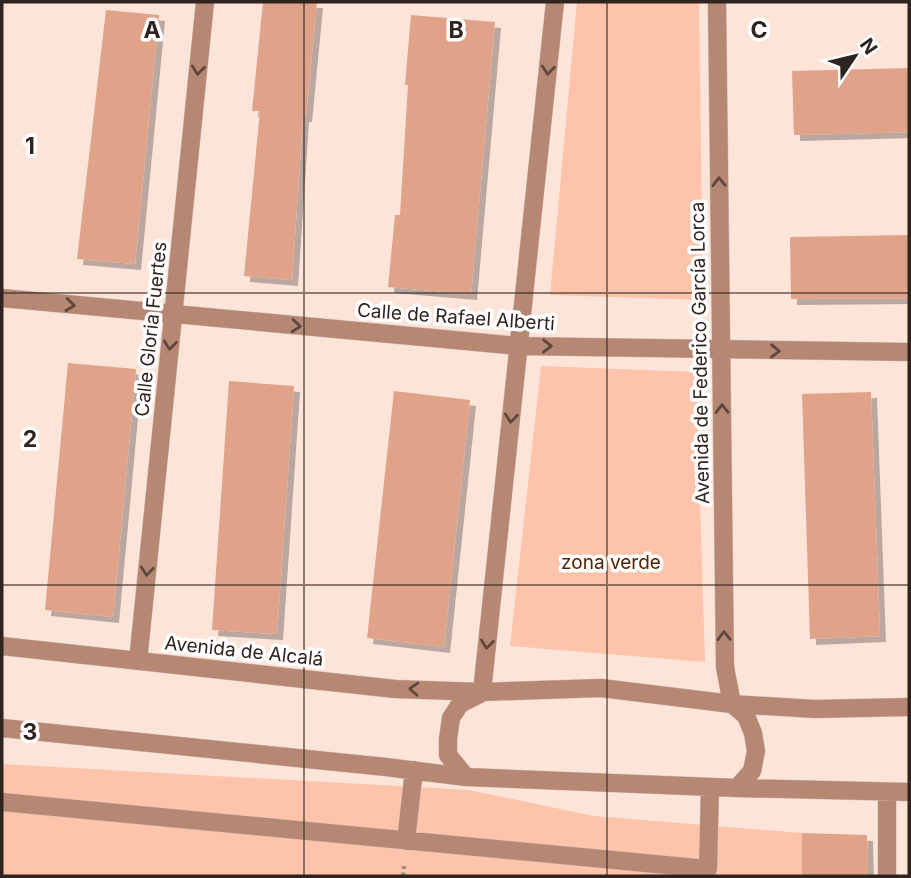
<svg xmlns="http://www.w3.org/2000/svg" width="911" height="878" font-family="Inter,sans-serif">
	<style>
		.green { fill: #fec4ab }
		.forest { fill: url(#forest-firs) }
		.building { fill: #e0a389; filter: url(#shadow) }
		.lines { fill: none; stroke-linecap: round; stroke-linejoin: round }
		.minor-casing { stroke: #d8c1b8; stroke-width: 19 }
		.path { stroke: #9e8b83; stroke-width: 4.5; stroke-dasharray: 3.5 3.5; stroke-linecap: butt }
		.minor { stroke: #b68874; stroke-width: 18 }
		.oneway { stroke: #5e473d }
		.grid { fill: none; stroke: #2f241f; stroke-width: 2; stroke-opacity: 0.55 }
		.labels { text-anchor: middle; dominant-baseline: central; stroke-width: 7; stroke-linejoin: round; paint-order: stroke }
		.street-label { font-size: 19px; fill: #2f241f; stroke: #fff }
		.park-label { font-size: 19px; fill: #572104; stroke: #fff }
		.grid-label { font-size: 23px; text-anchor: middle; font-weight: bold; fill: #2f241f; stroke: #fff; stroke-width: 7; stroke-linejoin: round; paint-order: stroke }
	</style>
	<defs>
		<pattern id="forest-firs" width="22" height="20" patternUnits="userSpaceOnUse" patternTransform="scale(1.75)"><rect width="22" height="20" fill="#fec4ab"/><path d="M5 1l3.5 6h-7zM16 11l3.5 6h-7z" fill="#daa893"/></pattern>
		<filter id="shadow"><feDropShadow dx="6" dy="6" stdDeviation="0" flood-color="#0004"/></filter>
	</defs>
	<rect width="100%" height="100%" fill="#fde4d9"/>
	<!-- green -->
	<path class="green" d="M577,2H699L703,300L550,295Z
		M541,366L696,372L705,662L510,646Z
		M2,764L469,790L594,816L802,833V876H2Z"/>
	<!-- forest -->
	<path class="forest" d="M2,869L95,876H2Z"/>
	<!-- building -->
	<path class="building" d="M263,2H317L306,116H303L292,280L244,276L260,111H252Z
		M106,10L159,15L135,264L77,259Z
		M411,15L495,22L471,294L388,287L395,215H400L408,85H405Z
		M909,68V132L794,135L792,71Z
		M909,235V298L791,299L790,237Z
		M68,363L136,369L113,617L45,610Z
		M229,381L294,386L277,634L212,630Z
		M394,391L470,400L444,647L367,638Z
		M871,392L880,636L810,639L802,394Z
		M802,833L867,835L868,876L802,875Z"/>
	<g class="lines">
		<!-- minor casing -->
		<g class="minor-casing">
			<path id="minor" d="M717,2L725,667L732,704
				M2,298L519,346L909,352
				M2,646L395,689L482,692L601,688L732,704L815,709L909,707
				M138,661L205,2
				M482,692L555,2
				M732,704L746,716L753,733L756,751L752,771L737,788
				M2,728L386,767L466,777L737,788L909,792
				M466,777L448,755V739L451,718L460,704L480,694
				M2,802L708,869L710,787
				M406,841L414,770
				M887,876V792"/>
		</g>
		<!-- path -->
		<path class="path" d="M403,876L404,866"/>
		<!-- minor -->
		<use href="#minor" class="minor"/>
	</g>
	<!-- one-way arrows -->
	<defs><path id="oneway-chevron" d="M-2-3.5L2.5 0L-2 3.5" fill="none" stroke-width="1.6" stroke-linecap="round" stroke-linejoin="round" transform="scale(1.75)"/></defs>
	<g class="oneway">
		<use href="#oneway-chevron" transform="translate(198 70) rotate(96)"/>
		<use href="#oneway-chevron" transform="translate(548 70) rotate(96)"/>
		<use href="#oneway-chevron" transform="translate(719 182) rotate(-91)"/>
		<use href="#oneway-chevron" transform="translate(70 305) rotate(6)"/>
		<use href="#oneway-chevron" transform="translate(296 326) rotate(5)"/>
		<use href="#oneway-chevron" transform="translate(170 345) rotate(96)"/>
		<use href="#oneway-chevron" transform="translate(547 346) rotate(1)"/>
		<use href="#oneway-chevron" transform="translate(775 351) rotate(1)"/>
		<use href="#oneway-chevron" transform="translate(722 409) rotate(-91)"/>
		<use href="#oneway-chevron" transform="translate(511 418) rotate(96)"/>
		<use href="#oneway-chevron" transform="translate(147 571) rotate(96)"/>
		<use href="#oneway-chevron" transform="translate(724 636) rotate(-91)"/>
		<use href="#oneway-chevron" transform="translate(487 644) rotate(96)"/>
		<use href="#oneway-chevron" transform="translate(414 689) rotate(-177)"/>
	</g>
	<!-- grid -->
	<path class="grid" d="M304,2V876M607,2V876M2,293H909M2,585H909"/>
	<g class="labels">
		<!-- street labels -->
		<g class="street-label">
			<text transform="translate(456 317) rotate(4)">Calle de Rafael Alberti</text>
			<text transform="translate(151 329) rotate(-84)">Calle Gloria Fuertes</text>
			<text transform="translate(700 353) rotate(-91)">Avenida de Federico García Lorca</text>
			<text transform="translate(244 651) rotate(6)">Avenida de Alcalá</text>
		</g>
		<!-- park labels -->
		<g class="park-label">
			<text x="611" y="562">zona verde</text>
		</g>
	</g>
	<g class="grid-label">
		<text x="152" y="38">A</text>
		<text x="456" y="38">B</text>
		<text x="759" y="38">C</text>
		<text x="30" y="154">1</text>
		<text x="30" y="447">2</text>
		<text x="30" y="740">3</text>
	</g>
	<!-- border -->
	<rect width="911" height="878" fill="none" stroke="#2f241f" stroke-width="7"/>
	<!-- north arrow -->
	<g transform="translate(855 56) rotate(55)" stroke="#ffffff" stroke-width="5" paint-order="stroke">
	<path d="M0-5L12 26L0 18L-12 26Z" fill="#2f241f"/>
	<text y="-10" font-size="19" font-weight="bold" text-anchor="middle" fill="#2f241f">N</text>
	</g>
</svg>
